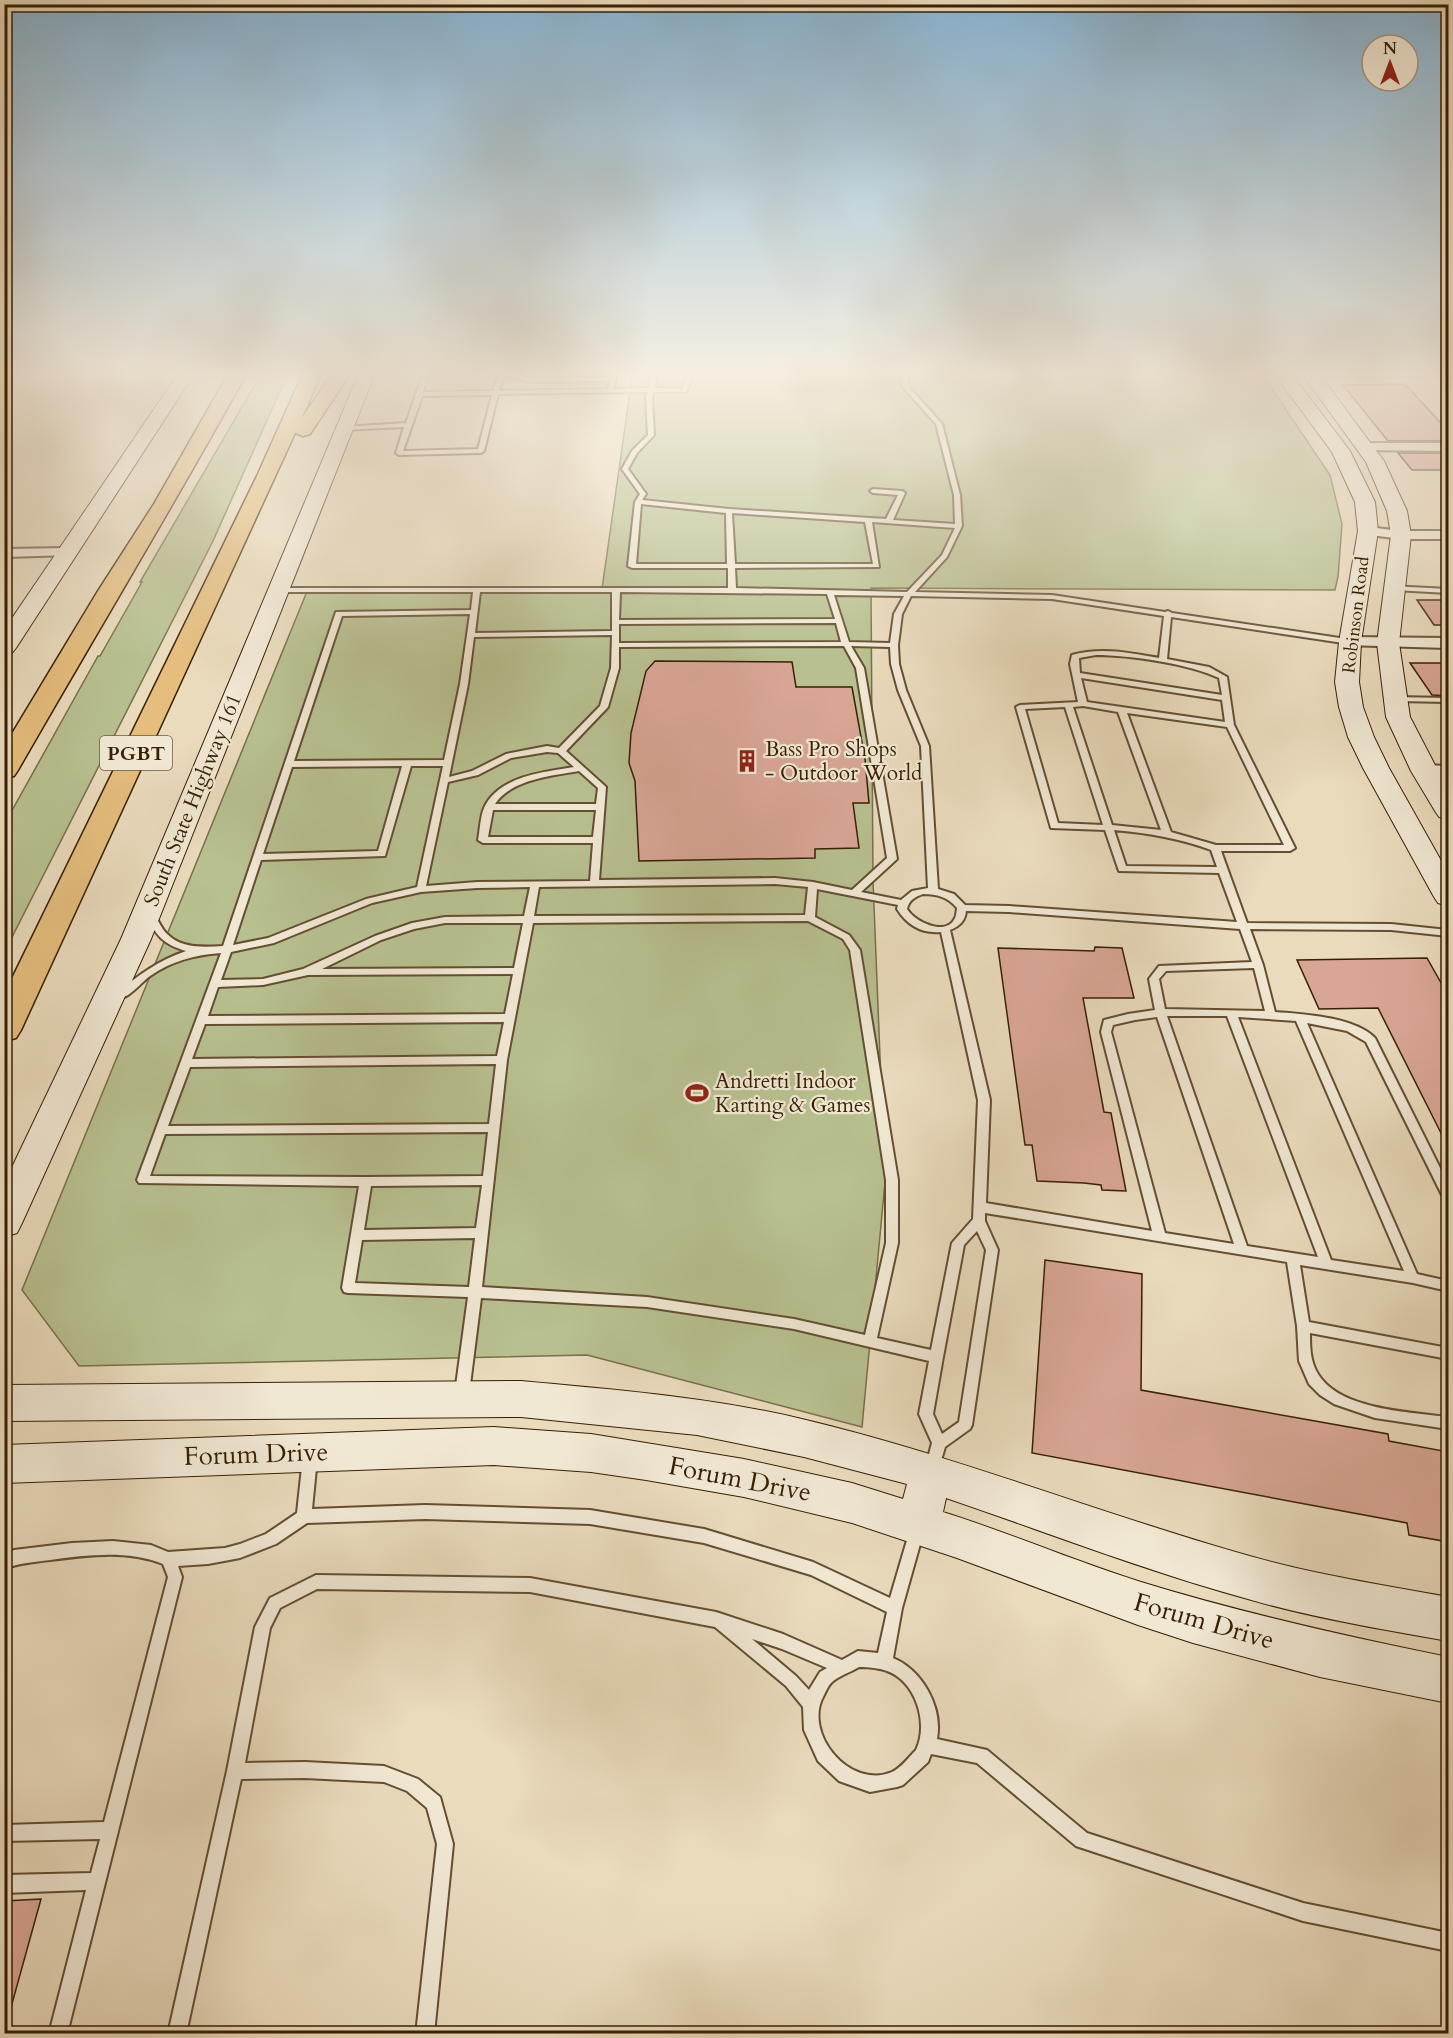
<svg xmlns="http://www.w3.org/2000/svg" width="1453" height="2038" font-family="Cardo,serif">
	<style>
		.green { fill: #b8c090; stroke: #78704a; stroke-width: 1.5 }
		.building { fill: #d9a696; stroke: #371f03; stroke-width: 1.5 }
		.lines { fill: none; stroke-linecap: round; stroke-linejoin: round }
		.lane-casing { stroke: #644e32; stroke-width: 4 }
		.street-casing { stroke: #644e32; stroke-width: 4 }
		.secondary-casing { stroke: #371f03; stroke-width: 2 }
		.highway-casing { stroke: #371f03; stroke-width: 3 }
		.lane { fill: #f1e8d4; fill-rule: evenodd }
		.street { fill: #f1e8d4; fill-rule: evenodd }
		.secondary { fill: #f1e8d4; fill-rule: evenodd }
		.highway { fill: #e5be7e; fill-rule: evenodd }
		.labels { text-anchor: middle; dominant-baseline: central; stroke-width: 4.5; stroke-linejoin: round; paint-order: stroke }
		.far-street-label { font-size: 18px; fill: #371f03; stroke: #f1e8d4 }
		.shield { fill: #f1e8d4; stroke: #6f5b42; stroke-width: 1.5 }
		.shield-label { font-size: 20px; font-weight: bold; fill: #371f03 }
		.poi-label { font-size: 21px; fill: #371f03; stroke: #f1e8d4; text-anchor: start }
		.street-label { font-size: 21px; fill: #371f03; stroke: #f1e8d4 }
		.near-street-label { font-size: 26px; fill: #371f03; stroke: #f1e8d4 }
	</style>
	<rect width="100%" height="100%" fill="#eadbbd"/>
	<filter id="stains"><feTurbulence type="fractalNoise" baseFrequency=".00333" numOctaves="4"/><feColorMatrix values="0 0 0 0 .2 0 0 0 0 .09 0 0 0 0 .02 0 0 0 .5 -.17"/></filter>
	<radialGradient id="worn" r=".72"><stop offset=".6" stop-color="#630" stop-opacity="0"/><stop offset="1" stop-color="#630" stop-opacity=".3"/></radialGradient>
	<!-- green -->
	<path class="green" d="M263,371H289L213,541L5,951V823L98,656H100L142,582H140Z
		M633,371H1260L1330,475L1342,524L1338,577L1335,590L871,588L873,881L885,1182L862,1427L587,1355L79,1366L22,1290L308,589H602Z"/>
	<!-- building -->
	<path class="building" d="M1405,384L1449,432V441H1388L1343,385Z
		M1398,453H1449V470H1412Z
		M1417,600H1449V625H1434Z
		M655,661L792,662L796,687H852L865,759L869,803H853L859,848L815,849V858L639,861L635,781L629,763L631,733L646,671Z
		M1410,663H1449V696L1432,695Z
		M1095,947L1122,948L1134,998H1083L1104,1112L1111,1113L1126,1191L1102,1190L1101,1185L1084,1183L1037,1181L1032,1145H1025L998,948L1094,951Z
		M1427,958L1449,997V1149L1378,1008L1319,1009L1297,960Z
		M1045,1260L1142,1274L1141,1390L1388,1434L1389,1441L1449,1452V1488L1443,1487L1449,1522V1542L1409,1535L1407,1523L1032,1453Z
		M41,1899L10,2011L4,2010V1901Z"/>
	<g class="lines">
		<!-- lane casing -->
		<g class="lane-casing">
			<path id="lane" d="M424,371H430L423,392L493,391L498,375L508,371H516L511,374L529,378L610,377L611,371H617L614,389L649,388L651,371H657L655,388L682,389L689,371H695L686,392H654L652,397L654,435L637,453L628,469L646,494L642,500L729,509L886,519L898,495L873,493L870,491L873,489L902,491L905,493L893,520L955,524L954,495L936,424L903,387L900,371H906L909,387L942,424L960,495L962,526L947,557L915,592L1052,595L1165,612L1168,611L1172,613L1353,640V644H1350L1171,617L1167,659L1209,667L1227,677L1234,725L1295,848L1290,851H1221L1247,923L1391,924L1448,930V936L1391,930L1250,929L1263,965L1275,1012C1303,1014 1355,1017 1375,1038L1448,1184V1200L1444,1198L1442,1195L1366,1042L1347,1031L1307,1023L1417,1274L1448,1281V1291L1413,1283L1300,1265L1309,1322L1448,1348V1359L1310,1333C1310,1346 1310,1362 1318,1374C1340,1410 1410,1412 1448,1417V1429L1375,1418L1334,1404L1320,1395L1309,1384L1299,1361L1297,1326L1287,1262L985,1213V1221L998,1250L972,1425L970,1429L945,1447L937,1474L932,1475L927,1474L925,1469L932,1443L919,1414L929,1361L794,1329L647,1307L481,1298L469,1393L467,1397L462,1399L457,1397L455,1393L468,1297L348,1293L344,1292L342,1288L359,1186L139,1183L137,1180L221,953C194,955 172,961 150,976C140,983 128,1001 115,998L114,996L115,994C139,975 157,961 186,951C163,944 156,936 146,915L148,913H154C158,920 161,928 167,934C182,949 204,947 223,946L336,612L471,610L473,592H275V588H728V568H632L628,566L635,502L640,494L622,469L632,451L648,435L646,397L648,392L498,394L484,451L481,453L399,455L396,453L404,427L342,430V428L344,427L406,423ZM505,376L529,382L610,381L608,389L499,391L503,377ZM492,395L478,449L403,451L422,396ZM641,504L726,513L727,564H636ZM732,513L865,522L873,564H735ZM872,522L955,528L942,555L907,592L736,588L735,568L879,567ZM480,592H612V631L475,633ZM620,592L827,594L835,619L619,620ZM834,595L904,596L894,614L890,643L849,642ZM911,596L1052,599L1164,616L1159,658C1129,653 1102,647 1072,655L1070,664L1078,702L1020,705L1016,707L1051,828L1105,830L1119,871L1219,873L1237,922L1009,906L965,905L954,894L938,889L929,746L906,690L899,664L898,645L902,614ZM470,614L460,684L444,760L294,761L342,616ZM836,623L841,642L619,643V624ZM612,635L611,668L600,706L559,748L547,746L506,754L472,771L449,777L468,684L474,637ZM844,646L856,668L887,858L852,890L813,882L775,878L599,880L606,787L566,751L608,707L619,668V647ZM851,646L890,647L891,664L898,690L921,746L928,888L912,891L901,900L861,892L897,859L864,668ZM1096,655C1129,655 1190,664 1219,678L1222,695L1080,673L1079,658ZM1081,678L1222,700L1225,722L1087,702ZM1083,706L1118,712L1161,830L1112,825L1073,707ZM1065,707L1103,825L1058,823L1025,709ZM1127,713L1227,727L1284,845H1216L1171,832ZM547,752L558,753L574,767C544,772 498,776 484,808C480,818 480,830 478,840L483,843H593L590,881L477,882L426,886L448,782L478,775L511,758ZM402,766L378,851L263,854L292,767ZM411,766H443L417,887L366,899L268,938L233,945L261,860L385,856ZM579,771L598,788L596,804H495C512,779 551,776 579,771ZM493,810H596L593,837H488ZM1114,830C1148,833 1179,838 1211,850L1217,867L1126,866ZM775,884L808,887L805,915L534,916L539,887ZM530,887L524,916L445,917L412,923L375,936L303,969L263,979L221,980L231,952L274,943L372,903L421,892L477,888ZM817,889L898,905L897,909C907,925 922,934 941,932L978,1100L973,1219L952,1243L931,1350L877,1338L898,1243V1180L860,950L849,935L815,917ZM923,894C937,894 948,897 957,908C957,909 956,917 955,918C946,937 915,922 907,909C909,900 915,897 923,894ZM966,911L1009,912L1240,929L1252,962L1159,966L1149,979L1155,1010L1128,1014L1104,1020L1101,1032L1152,1231L986,1203L990,1100L950,930C960,926 965,921 966,911ZM808,921L843,939L850,950L886,1180V1243L865,1335L794,1319L647,1297L482,1287L507,1060L533,923ZM445,923H523L514,968L322,969L381,940L414,929ZM1254,968L1265,1011L1165,1009L1159,979L1166,971ZM513,974L505,1014L208,1016L218,987L263,985L308,975ZM1167,1016H1227L1318,1257L1247,1246ZM1157,1017L1234,1244L1165,1233L1111,1032L1113,1025L1135,1020ZM1238,1017L1296,1021L1404,1271L1331,1260ZM504,1022L497,1056L192,1059L205,1024ZM496,1064L489,1124L168,1126L190,1067ZM488,1132L483,1176L366,1177L150,1176L165,1134ZM482,1185L476,1228L364,1230L371,1186ZM977,1231L986,1250L959,1422L942,1434L933,1414L943,1357L964,1245ZM475,1238L469,1287L355,1283L362,1240Z
				M1391,586L1448,589V593L1394,590L1390,588Z
				M1393,697L1448,698V702L1396,701L1392,699Z
				M310,1452L315,1454L317,1458L312,1509L425,1505L590,1510L704,1529L813,1562L890,1598L910,1530L912,1525L917,1523L922,1525L924,1530L902,1608L893,1658C922,1670 943,1707 937,1739L987,1750L1087,1833L1303,1903L1448,1933V1951L1303,1921L1082,1848L1076,1846L977,1763L931,1754L928,1762L903,1785L897,1787L870,1792L839,1781L818,1761L804,1730L803,1707L786,1686L715,1627L530,1592L317,1589L280,1608L270,1628L245,1763L305,1762L384,1766L418,1779L440,1797L453,1844L434,2034H416L437,1844L427,1808L407,1791L384,1782L305,1778L241,1779L186,2034H168L227,1771L255,1627L270,1598L316,1575L530,1578L716,1612L783,1634L842,1660L858,1651L878,1653L887,1612L811,1575L704,1543L590,1524L425,1519L307,1523L276,1544L240,1558L208,1564L178,1566L182,1577L67,2034H49L86,1890L4,1893V1875L91,1873L100,1839L4,1841V1825L104,1822L168,1577L163,1564C127,1550 88,1555 50,1560C34,1562 19,1563 4,1569V1554L14,1550L72,1543L113,1541L151,1545L168,1552L225,1548L240,1544L266,1534L297,1513L303,1458L305,1454ZM752,1639L782,1649L827,1668L820,1672L809,1690L796,1676ZM859,1667C868,1667 879,1668 887,1671C916,1681 929,1724 916,1750C909,1757 901,1768 892,1772C850,1790 802,1733 824,1695C826,1691 828,1686 831,1683C838,1676 851,1672 859,1667Z"/>
		</g>
		<!-- street casing -->
		<g class="street-casing">
			<path id="street" d="M1276,371H1448V376L1281,377L1277,376Z
				M1365,443H1448V451L1360,450L1358,447Z
				M1368,527L1401,531H1448V539H1401L1363,534L1361,531Z
				M68,548L75,552L73,555L4,557V549Z
				M1350,637L1448,638V648L1344,645L1342,642L1344,639Z
				M1424,765L1448,766V776L1417,775L1415,771L1417,767Z"/>
		</g>
		<!-- secondary casing -->
		<g class="secondary-casing">
			<path id="secondary" d="M180,371H196L16,648L12,653L4,655V630Z
				M360,371H376L151,939L22,1223L17,1233L4,1237V1184L121,939Z
				M1272,371H1289L1350,451L1375,502L1378,531L1361,642L1359,682L1363,707L1374,737L1389,768L1448,873V906L1438,903L1434,897L1363,768L1348,737L1339,707L1335,682L1339,642L1358,531L1355,502L1332,452Z
				M1300,371H1317L1384,461L1407,511L1411,535L1399,643L1410,717L1448,790V819L1439,817L1435,811L1411,771L1386,717L1377,643L1391,535L1387,511L1366,462Z
				M521,1381C617,1390 712,1397 806,1420C956,1456 1098,1513 1246,1555C1312,1574 1381,1585 1448,1597V1641C1381,1629 1313,1618 1248,1599C1146,1571 1046,1532 946,1498L943,1512C1010,1533 1074,1561 1141,1582C1242,1613 1345,1636 1448,1657V1703L1320,1677L1193,1643L1138,1625L957,1558L852,1523L744,1497L646,1480L591,1472L494,1465L4,1483V1445L494,1427L591,1434L744,1459L852,1483L903,1499L907,1484L804,1457L697,1435L521,1417L4,1421V1385Z"/>
		</g>
		<!-- highway casing -->
		<g class="highway-casing">
			<path id="highway" d="M230,371H248C174,505 94,637 18,770L14,776L4,778V747L98,591L154,504Z
				M304,371H322L302,418L334,371H352L310,434L303,436L295,433L21,1030L16,1038L4,1041V995L257,476Z"/>
		</g>
		<!-- lane -->
		<use href="#lane" class="lane"/>
		<!-- street -->
		<use href="#street" class="street"/>
		<!-- secondary -->
		<use href="#secondary" class="secondary"/>
		<!-- highway -->
		<use href="#highway" class="highway"/>
	</g>
	<!-- sky -->
	<linearGradient id="sky" x2="0" y2="1"><stop stop-color="#89b6d6"/><stop offset="0.57" stop-color="#f6efe1"/><stop offset="1" stop-color="#f6efe1" stop-opacity="0"/></linearGradient>
	<rect width="1453" height="656" fill="url(#sky)"/>
	<!-- icons -->
	<defs>
		<g id="building-bare" transform="scale(1.8)"><path d="M-4-6H4V6H1V3H-1V6H-4ZM-2.5-4.3h1.7v1.8h-1.7ZM.8-4.3h1.7v1.8H.8ZM-2.5-1h1.7V.8h-1.7ZM.8-1h1.7V.8H.8Z" fill="#8f2418" stroke="#f1e8d4" stroke-width="2.5" paint-order="stroke"/></g>
		<g id="stadium-bare" transform="scale(1.8)"><path d="M0-5a6.5 5 0 1 0 0 10a6.5 5 0 1 0 0-10ZM-3.5-1.8h7v3.6h-7Z" fill="#8f2418" stroke="#f1e8d4" stroke-width="2.5" paint-order="stroke"/></g>
	</defs>
	<g fill-rule="evenodd">
		<use href="#building-bare" x="747" y="761"/>
		<use href="#stadium-bare" x="697" y="1093"/>
	</g>
	<g class="labels">
		<!-- far-street labels -->
		<g class="far-street-label">
			<text transform="translate(1356 615) rotate(-83)">Robinson Road</text>
		</g>
		<!-- shield labels -->
		<rect class="shield" x="100" y="736" width="72" height="34" rx="4.5"/>
		<g class="shield-label">
			<text x="136" y="753">PGBT</text>
		</g>
		<!-- poi labels -->
		<g class="poi-label">
			<text x="765" y="749">Bass Pro Shops<tspan x="765" dy="24">- Outdoor World</tspan></text>
			<text x="715" y="1081">Andretti Indoor<tspan x="715" dy="24">Karting &amp; Games</tspan></text>
		</g>
		<!-- street labels -->
		<g class="street-label">
			<text transform="translate(193 800) rotate(-68)">South State Highway 161</text>
		</g>
		<!-- near-street labels -->
		<g class="near-street-label">
			<text transform="translate(256 1454) rotate(-2)">Forum Drive</text>
			<text transform="translate(740 1479) rotate(11)">Forum Drive</text>
			<text transform="translate(1204 1621) rotate(16)">Forum Drive</text>
		</g>
	</g>
	<!-- margin -->
	<rect width="1453" height="2038" fill="none" stroke="#eadbbd" stroke-width="24"/>
	<rect x="6" y="6" width="1441" height="2026" fill="none" stroke="#371f03" stroke-width="3"/>
	<rect x="12" y="12" width="1429" height="2014" fill="none" stroke="#371f03" stroke-width="1.5"/>
	<!-- north arrow -->
	<g transform="translate(1390 63)"><circle r="28" fill="#f1e8d4" stroke="#a79880" stroke-width="1.5"/>
	<path d="M0-4.5L10 22L0 15L-10 22Z" fill="#8f2418"/>
	<text y="-9" font-size="16" font-weight="bold" text-anchor="middle" fill="#371f03">N</text>
	</g>
	<rect width="100%" height="100%" filter="url(#stains)"/>
	<rect width="100%" height="100%" fill="url(#worn)"/>
</svg>
